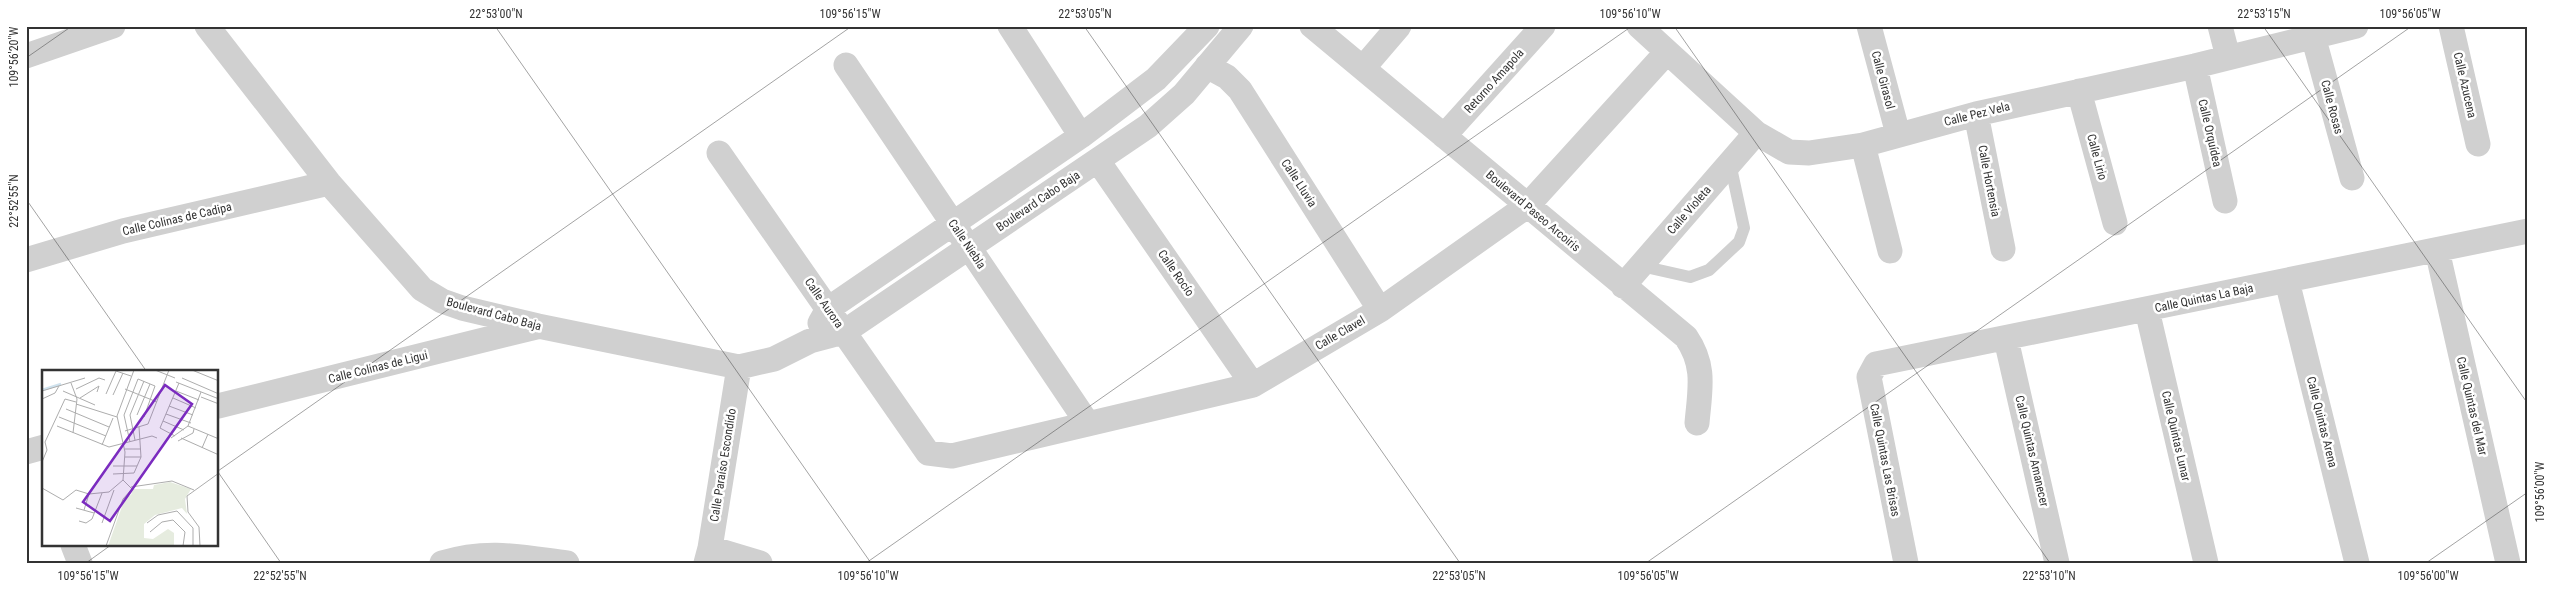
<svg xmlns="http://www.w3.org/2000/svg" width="2554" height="589" font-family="'Roboto Condensed',sans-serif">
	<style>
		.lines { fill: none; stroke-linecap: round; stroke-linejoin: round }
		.service { stroke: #d0d0d0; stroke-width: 12 }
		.minor { stroke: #d0d0d0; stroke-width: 25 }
		.ticks { fill: none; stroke: #333; stroke-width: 1; stroke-opacity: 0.45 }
		.labels { text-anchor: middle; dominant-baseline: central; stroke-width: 5; stroke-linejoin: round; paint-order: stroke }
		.street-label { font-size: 12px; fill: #333; stroke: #fff }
		.inset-river { fill: none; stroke: #cfe2ee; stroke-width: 2.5 }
		.inset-road { fill: none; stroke: #adadad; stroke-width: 1 }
		.view { fill: #7b2cbf; fill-opacity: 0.15; stroke: #7b2cbf; stroke-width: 2.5 }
		.inset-edge { fill: none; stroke: #333; stroke-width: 2.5 }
		.neatline { fill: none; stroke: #333; stroke-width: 2 }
		.ticks-label { font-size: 12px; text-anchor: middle; fill: #333 }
	</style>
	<rect width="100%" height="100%" fill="#fff"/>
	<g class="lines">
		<!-- service -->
		<path class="service" d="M1641,266L1690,277L1709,270L1739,242L1744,228L1730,163"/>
		<!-- minor -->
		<path class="minor" d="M207,26L329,183L422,289L442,301L462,308L538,326L739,367L774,359L810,341L844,332L1148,126L1184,94L1241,26
			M1010,26L1081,136
			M1312,26L1686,337C1706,366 1700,389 1697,423
			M1639,26L1756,133L1789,152L1809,153L1863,145L1976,114L2195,66L2356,26
			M1869,26L1898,134
			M2220,26L2228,57
			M2451,26L2478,144
			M2313,36L2352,178
			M26,56L113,26
			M846,65L1088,424
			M1207,66L1227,77L1240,90L1380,310
			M2195,66L2225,201
			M1363,68L1399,26
			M2079,91L2115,223
			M1976,114L2003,249
			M1444,136L1543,26
			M1863,145L1890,251
			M719,153L928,453L952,456L1253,385L1380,310L1527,206L1667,52
			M1098,161L1253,385
			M2437,250L2508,563
			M26,260L123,231L329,183
			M2287,281L2357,563
			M1623,286L1756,133
			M2147,310L2206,563
			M820,323L828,309L1081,136L1156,79L1207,26
			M2006,339L2057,563
			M218,406L536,327
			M26,452L44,447
			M73,545L80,563
			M710,548L760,563
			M442,563C488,549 521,557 567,563
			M706,563L710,548L739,367
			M1906,563L1869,377L1876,364L2528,231"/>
	</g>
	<!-- ticks -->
	<path class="ticks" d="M495,26L871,563M1084,26L1460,563M1674,26L2050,563M2263,26L2528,404M26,58L72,26M26,199L147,372M218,471L852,26M218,472L281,563M86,563L111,545M866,563L1632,26M1646,563L2412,26M2426,563L2528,492"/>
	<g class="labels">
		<!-- street labels -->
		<g class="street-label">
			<text transform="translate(1883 80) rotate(75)">Calle Girasol</text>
			<text transform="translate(1494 81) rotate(-48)">Retorno Amapola</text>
			<text transform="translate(2465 85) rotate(77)">Calle Azucena</text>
			<text transform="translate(2332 107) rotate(75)">Calle Rosas</text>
			<text transform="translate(1977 114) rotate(-14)">Calle Pez Vela</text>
			<text transform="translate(2210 133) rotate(77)">Calle Orquídea</text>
			<text transform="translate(2097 157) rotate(75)">Calle Lirio</text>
			<text transform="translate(1989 181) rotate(79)">Calle Hortensia</text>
			<text transform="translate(1299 183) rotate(57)">Calle Lluvia</text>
			<text transform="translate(1038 201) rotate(-34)">Boulevard Cabo Baja</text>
			<text transform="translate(1689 210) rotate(-49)">Calle Violeta</text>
			<text transform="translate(1533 211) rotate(40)">Boulevard Paseo Arcoiris</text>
			<text transform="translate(177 219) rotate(-13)">Calle Colinas de Cadipa</text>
			<text transform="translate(967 244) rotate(56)">Calle Niebla</text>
			<text transform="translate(1176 273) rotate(55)">Calle Rocío</text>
			<text transform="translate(2204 298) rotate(-12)">Calle Quintas La Baja</text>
			<text transform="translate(824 303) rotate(55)">Calle Aurora</text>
			<text transform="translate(494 314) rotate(15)">Boulevard Cabo Baja</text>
			<text transform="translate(1340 333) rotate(-30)">Calle Clavel</text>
			<text transform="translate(378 367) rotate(-14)">Calle Colinas de Ligui</text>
			<text transform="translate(2472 406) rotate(77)">Calle Quintas del Mar</text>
			<text transform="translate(2322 422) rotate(76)">Calle Quintas Arena</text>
			<text transform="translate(2176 436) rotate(77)">Calle Quintas Lunar</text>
			<text transform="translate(2032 451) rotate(77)">Calle Quintas Amanecer</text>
			<text transform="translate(1885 460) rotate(79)">Calle Quintas Las Brisas</text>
			<text transform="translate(723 465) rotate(-81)">Calle Paraíso Escondido</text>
		</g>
	</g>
	<!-- overview -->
	<g transform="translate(42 370)">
		<rect width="176" height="176" fill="#fff"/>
		<path d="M128,112L149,119L143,129L145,144L140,138L113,145L102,154V168L111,169L126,159L132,163V176H66L83,128L89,125L91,119H111L112,115Z" fill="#e6ecdf"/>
		<path class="inset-river" d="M0,20L19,14"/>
		<path class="inset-road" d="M113,0L133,8M150,0L177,11M140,8L177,24M134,12L177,29M29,13L35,29L31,63M34,19L57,8L63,10M83,19L115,32M0,21L43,8M21,21L53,35M134,21L157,30M64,24L74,1L89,6M71,25L81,3M159,27L177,34M38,28L57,16L55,22M131,28L154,38M0,29L13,23L17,16M34,34L75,47M127,36L151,45M24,39L67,57M124,44L149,53M95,45L108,14M17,47L64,66M121,51L142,60M15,56L67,77L110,66L115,68M146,56L177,69M83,61L106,54L127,0M133,66L118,58L137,13M129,68L146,56L159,22M139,68L177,85M93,70L88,45L102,11M136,71L151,63L152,59M88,72L82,45L96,9L113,16L102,47M60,75L71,48M160,78L166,64M83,79H99M83,87H99M0,92L5,80L3,72L23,29L34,32M71,96H95M71,104L92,103L99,87L97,57M89,117L130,111L152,120M0,118L21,130L34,120L47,124L67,122L81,110L83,82L75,46L92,0M34,138L52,143M42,140L47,124M37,151L44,153L50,149L60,123M60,153L72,120M105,153L116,145L135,141L151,158V176M108,162L120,152L131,150L143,162L141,176M64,176L81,129L90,119L81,110M158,176L157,157L146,142L145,126L177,103"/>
		<path class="view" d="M123,15L150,34L68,151L41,132Z"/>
		<rect width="176" height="176" class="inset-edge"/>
	</g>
	<!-- border -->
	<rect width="2554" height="589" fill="none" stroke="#ffffff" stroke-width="55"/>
	<rect x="28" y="28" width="2498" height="534" class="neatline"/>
	<g class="ticks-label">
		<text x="496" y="18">22°53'00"N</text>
		<text x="850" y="18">109°56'15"W</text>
		<text x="1085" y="18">22°53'05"N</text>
		<text x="1630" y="18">109°56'10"W</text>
		<text x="2264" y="18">22°53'15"N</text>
		<text x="2410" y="18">109°56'05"W</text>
		<text transform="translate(14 57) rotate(-90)" y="4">109°56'20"W</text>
		<text transform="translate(14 201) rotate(-90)" y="4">22°52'55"N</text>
		<text transform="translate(2540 492) rotate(-90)" y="4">109°56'00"W</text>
		<text x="88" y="580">109°56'15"W</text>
		<text x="280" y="580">22°52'55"N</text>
		<text x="868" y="580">109°56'10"W</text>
		<text x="1459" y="580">22°53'05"N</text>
		<text x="1648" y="580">109°56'05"W</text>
		<text x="2049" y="580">22°53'10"N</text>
		<text x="2428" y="580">109°56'00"W</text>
	</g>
</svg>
